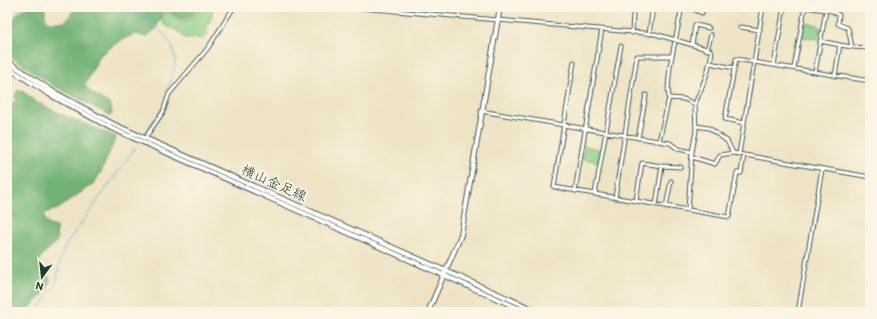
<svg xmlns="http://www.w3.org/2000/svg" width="877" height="319" font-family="Itim,'Klee One',sans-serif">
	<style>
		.green { fill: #8ed087; stroke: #56865e }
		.forest { fill: #72b274; stroke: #487854 }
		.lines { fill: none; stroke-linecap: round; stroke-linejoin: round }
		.stream { stroke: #62addb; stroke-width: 1 }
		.minor-casing { stroke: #3e564a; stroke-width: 5 }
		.tertiary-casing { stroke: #3e564a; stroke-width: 6 }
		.minor { stroke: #fff; stroke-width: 3 }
		.tertiary { stroke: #fff; stroke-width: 4 }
		.labels { text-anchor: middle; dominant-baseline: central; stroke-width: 3.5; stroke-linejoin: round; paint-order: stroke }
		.street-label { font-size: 14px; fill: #1f3d34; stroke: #fcf5e5 }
	</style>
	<rect width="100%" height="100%" fill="#fcf5e5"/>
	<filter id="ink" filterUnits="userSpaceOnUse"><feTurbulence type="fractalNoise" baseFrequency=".025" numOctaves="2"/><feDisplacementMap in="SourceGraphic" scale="8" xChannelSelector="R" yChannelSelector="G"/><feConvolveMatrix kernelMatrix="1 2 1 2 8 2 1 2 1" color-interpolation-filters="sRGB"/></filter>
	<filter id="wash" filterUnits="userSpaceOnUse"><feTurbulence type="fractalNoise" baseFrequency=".012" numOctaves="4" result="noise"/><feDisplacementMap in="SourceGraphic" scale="16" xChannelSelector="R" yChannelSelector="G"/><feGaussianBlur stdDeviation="0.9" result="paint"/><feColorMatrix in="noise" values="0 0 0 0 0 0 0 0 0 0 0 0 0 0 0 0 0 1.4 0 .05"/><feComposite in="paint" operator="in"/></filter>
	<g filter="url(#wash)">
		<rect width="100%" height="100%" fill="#eee4c5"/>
		<!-- green -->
		<path class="green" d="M201,7H210L213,9L211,19L206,27L208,34L203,38L186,39C183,37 182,34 179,32C172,26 162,28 161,18L166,12H168L183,21L191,18Z
			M805,23L818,25L821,29L819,39L803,37Z
			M584,146L601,150L599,162L582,159Z"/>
		<!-- forest -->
		<path class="forest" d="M26,7H45V17L48,22H65L76,7H197L191,16L184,19L175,15L168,10L163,11L156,29L146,37L135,34L121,40L100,55L85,85L90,92L110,104L112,112L111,116L53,85L7,54V35L12,31L15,17Z
			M18,90C27,92 30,99 38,103C64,116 90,126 116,137L101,172L94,183L58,209L47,212L44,215L45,221L49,225L56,227L57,241C47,251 36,256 40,271L48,275L50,281C46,298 35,296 29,312H7V103L11,104L16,101L15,96Z"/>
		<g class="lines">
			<!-- stream -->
			<path class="stream" d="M128,7L139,13L149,21
				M150,20L151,22L150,23L148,22Z
				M7,21L23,7
				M150,23C163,30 176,47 175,63C174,72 170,82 167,91
				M147,130L163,107
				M39,312L41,306L56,284L61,256L67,243L135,148"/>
		</g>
	</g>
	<g filter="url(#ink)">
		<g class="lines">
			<!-- minor casing -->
			<g class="minor-casing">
				<path id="minor" d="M350,7L655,34L710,50L712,53L707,74L695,104L696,131L692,152L688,210
					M680,7L693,9L702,13
					M806,7L832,11L839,15L838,24L848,28L852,47L870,48
					M740,27L760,30
					M632,33L633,15
					M649,34L653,7
					M820,41L840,45
					M692,45L695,25L709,28
					M707,50L711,35
					M574,62L554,187L729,217L737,173H741L744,155
					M710,63L734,68
					M774,65L784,7
					M794,68L805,7
					M815,72L826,10
					M835,76L840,45L852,47
					M669,98L684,99L695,104
					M481,111L670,143L678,149L692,152
					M744,123L725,119L736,59L870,81
					M696,126L709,128L727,141L733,153L870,177
					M145,138L163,112L169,94L208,48L234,7
					M638,138L646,95
					M659,141L669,98L668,89L670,66L682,7
					M739,154L763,7
					M692,157L715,164L720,155L733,153
					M662,166L681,167
					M575,191L602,29
					M595,194L621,46
					M615,198L637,56H671
					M636,201L642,163L662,166L656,205
					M666,207L671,181
					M798,312L822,169"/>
			</g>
			<!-- tertiary casing -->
			<g class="tertiary-casing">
				<path id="tertiary" d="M7,61L52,91L113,124L539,312
					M7,67L49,94L111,128L527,312
					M428,312L461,235L500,7"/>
			</g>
			<!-- minor -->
			<use href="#minor" class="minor"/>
			<!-- tertiary -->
			<use href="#tertiary" class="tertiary"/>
		</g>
	</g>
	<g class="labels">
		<!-- street labels -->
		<g class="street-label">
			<text transform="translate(274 183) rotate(24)">横山金足線</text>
		</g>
	</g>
	<!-- margin -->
	<rect width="877" height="319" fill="none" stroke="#fcf5e5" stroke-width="24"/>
	<!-- north arrow -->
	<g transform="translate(42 277) rotate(195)" stroke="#fcf5e5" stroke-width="3" paint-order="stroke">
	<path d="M0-3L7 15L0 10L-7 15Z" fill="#1f3d34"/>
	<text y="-6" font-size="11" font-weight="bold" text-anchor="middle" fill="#1f3d34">N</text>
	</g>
</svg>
